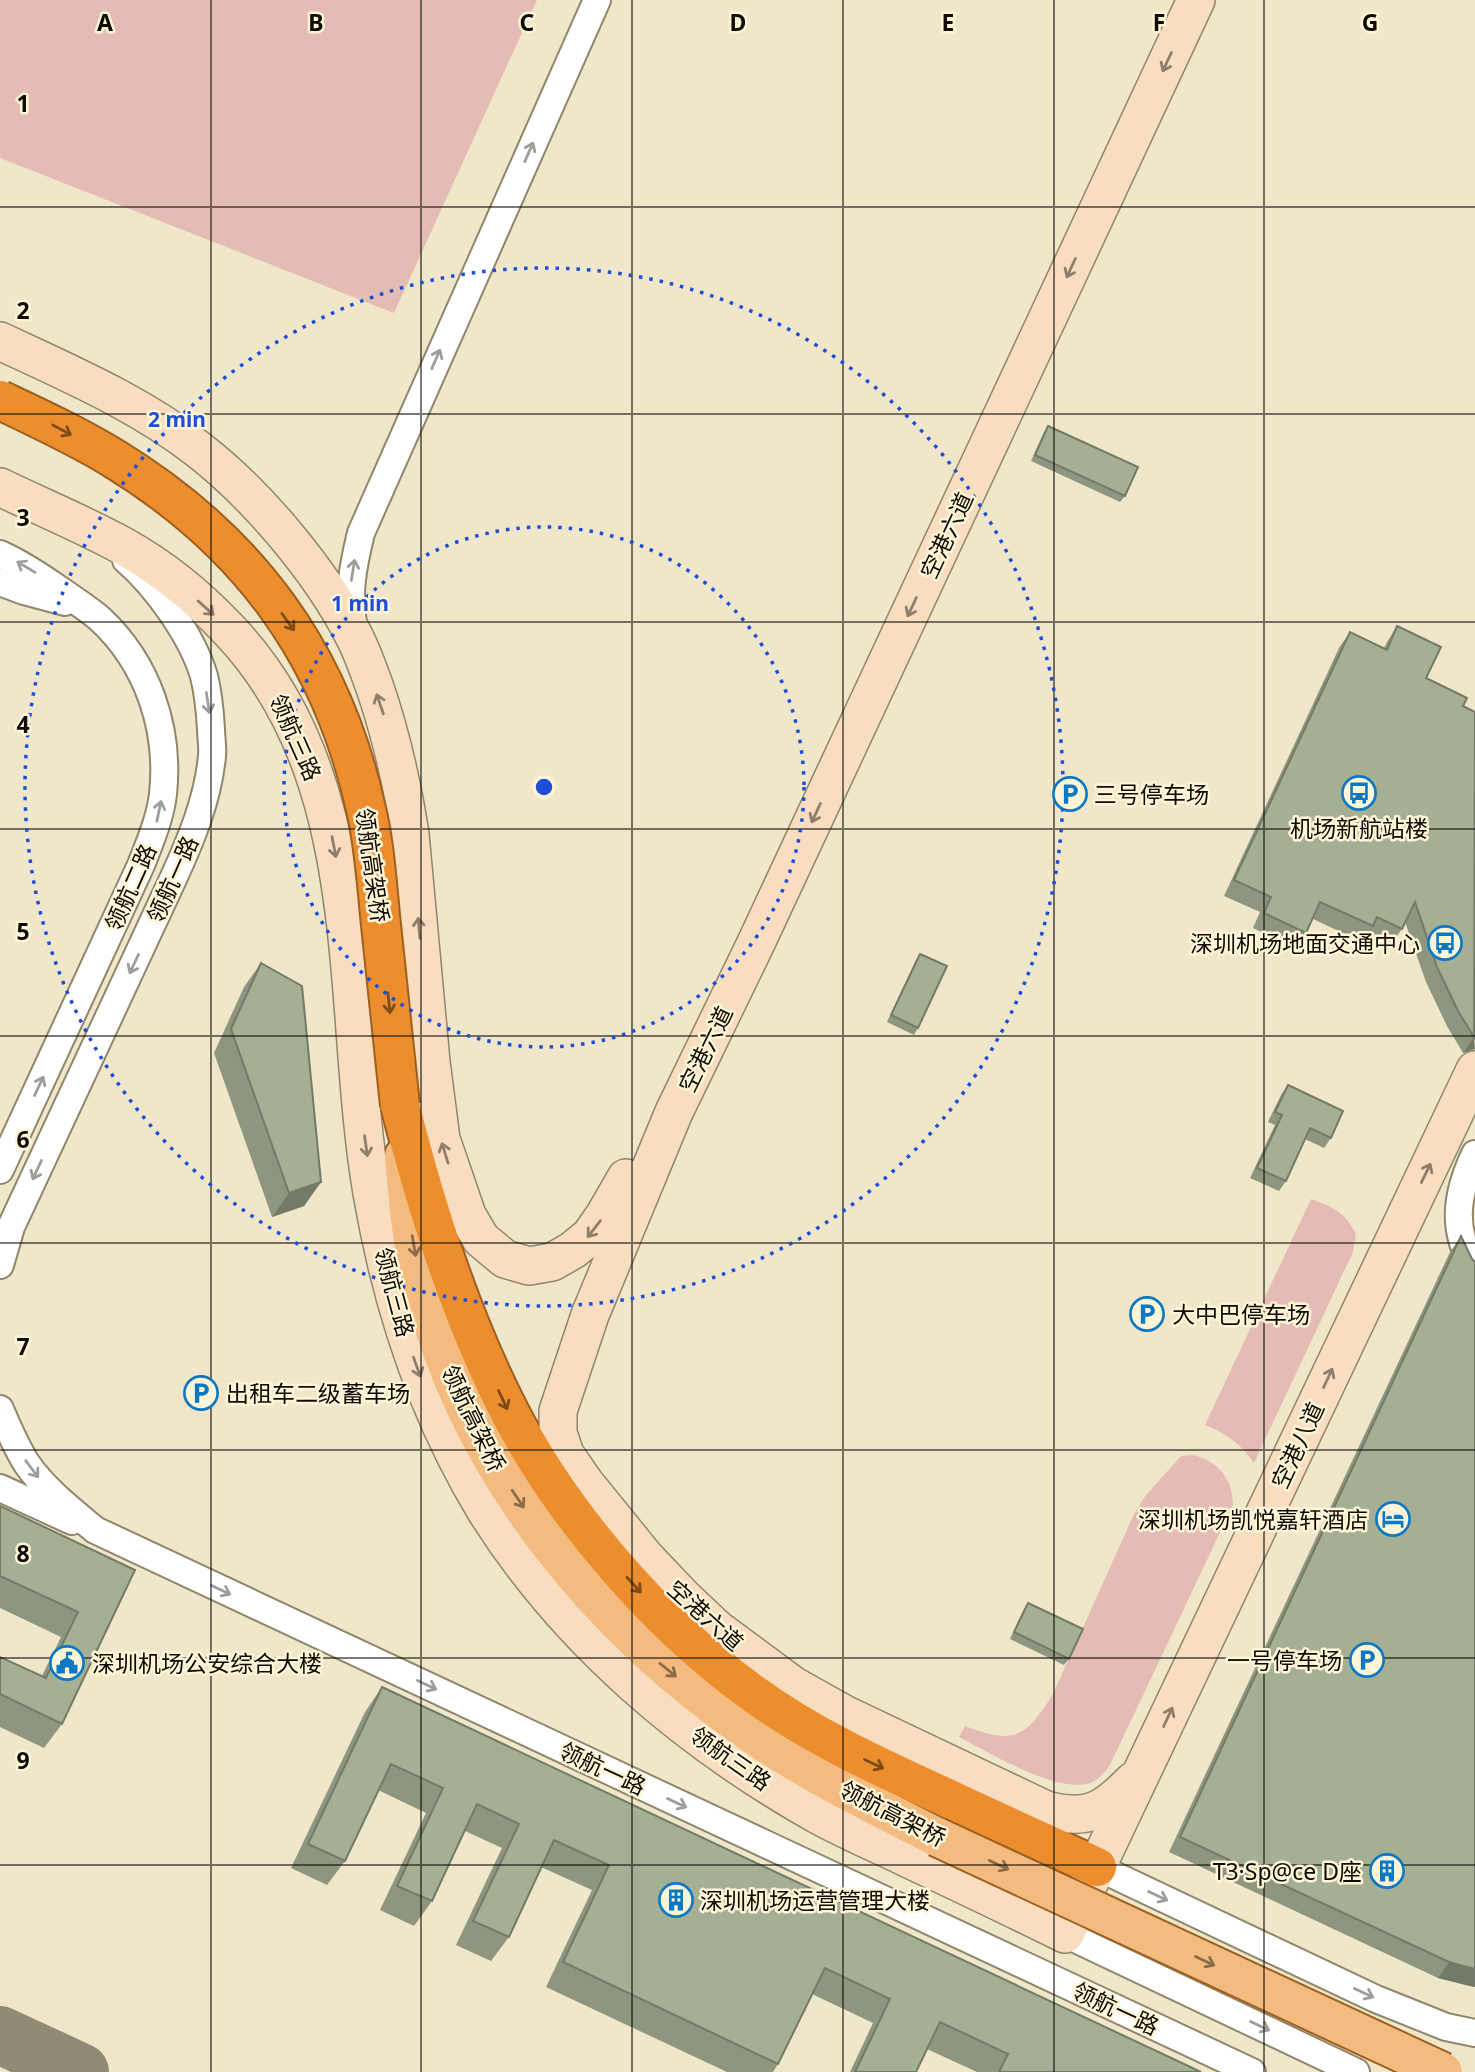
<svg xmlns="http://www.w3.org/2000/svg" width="1475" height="2072" font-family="'Noto Sans','Noto Sans SC',sans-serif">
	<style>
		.green { fill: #e4bcb5 }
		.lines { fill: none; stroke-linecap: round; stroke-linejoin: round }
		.taxiway { stroke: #918a76; stroke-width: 58 }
		.street-casing { stroke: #8f866b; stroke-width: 30 }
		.secondary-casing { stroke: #8f866b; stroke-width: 40 }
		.primary-casing { stroke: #9e601e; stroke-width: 42 }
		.highway-casing { stroke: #9e601e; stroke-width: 42 }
		.street { stroke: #fff; stroke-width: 26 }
		.secondary { stroke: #f9ddc0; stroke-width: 37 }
		.primary { stroke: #f4bb81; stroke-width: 38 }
		.highway { stroke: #ec8e2d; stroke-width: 38 }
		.primary-bridge-casing { stroke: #9e601e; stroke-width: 42; stroke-linecap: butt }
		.highway-bridge-casing { stroke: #9e601e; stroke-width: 42; stroke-linecap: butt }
		.primary-bridge { stroke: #f4bb81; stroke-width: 38 }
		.highway-bridge { stroke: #ec8e2d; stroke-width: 38 }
		.wall { fill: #8e967f }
		.shaded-wall { fill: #747a68 }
		.building { fill: #a5af94; stroke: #747a68; stroke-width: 2 }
		.oneway { stroke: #8f7e6b }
		.oneway2 { stroke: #9f9d9a }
		.oneway3 { stroke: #7d4c18 }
		.oneway4 { stroke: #8c6c48 }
		.grid { fill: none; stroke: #0e0b03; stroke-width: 2; stroke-opacity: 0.55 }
		.ring { fill: none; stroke: #1d4ed8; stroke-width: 3.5; stroke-dasharray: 3.5 7 }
		.labels { text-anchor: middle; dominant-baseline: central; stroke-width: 5; stroke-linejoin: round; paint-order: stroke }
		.street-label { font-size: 23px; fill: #0e0b03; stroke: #fef4d7 }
		.poi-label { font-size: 23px; fill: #0e0b03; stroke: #fef4d7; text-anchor: start }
		.grid-label { font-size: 23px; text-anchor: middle; font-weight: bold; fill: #0e0b03; stroke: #fef4d7; stroke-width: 5; stroke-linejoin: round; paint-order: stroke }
		.centre { fill: #1d4ed8; stroke: #fef4d7; stroke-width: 3.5 }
		.ring-label { font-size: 21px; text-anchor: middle; font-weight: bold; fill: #1d4ed8; stroke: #fef4d7; stroke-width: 5; stroke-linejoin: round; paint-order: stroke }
	</style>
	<rect width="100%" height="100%" fill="#f0e7ca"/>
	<!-- green -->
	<path class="green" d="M0,0H537L394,313L0,158Z
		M1311,1199C1334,1208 1344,1211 1356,1234L1353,1252L1254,1463C1241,1444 1226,1433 1205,1425Z
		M1193,1455C1218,1461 1233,1479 1233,1505L1110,1765C1105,1772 1099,1780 1090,1783C1057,1794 990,1753 959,1737L965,1726C1015,1745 1025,1738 1053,1694L1134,1514L1146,1495L1181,1456Z"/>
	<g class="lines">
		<!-- taxiway -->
		<path class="taxiway" d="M0,2035L80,2072"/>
		<!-- street casing -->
		<g class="street-casing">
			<path id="street" d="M0,554C22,564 40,576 60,590C73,599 87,608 99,618C148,663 170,729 163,794C160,819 150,842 141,865L0,1170
				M0,582L24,591L65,602
				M354,629C347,595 353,566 361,533L597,0
				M1475,1154C1457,1192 1450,1230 1475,1267
				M0,1265L11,1227L173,879C191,840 208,799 212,756C213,747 211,738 211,729C210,712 208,692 204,676C192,636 157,587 126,560
				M0,1409C8,1428 16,1447 27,1464C45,1490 71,1510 95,1530L1252,2072
				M0,1488L72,1521
				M1097,1867L1376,1999L1446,2027L1475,2033
				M1065,1934L1356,2072"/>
		</g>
		<!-- secondary casing -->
		<g class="secondary-casing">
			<path id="secondary" d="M0,341C68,373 139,403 199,450C257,495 321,571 354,636C362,651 368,669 374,685C391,734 402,783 410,834L431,1062L441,1139L467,1215L481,1239L505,1259L529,1266L552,1262L573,1250L590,1236L604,1216L626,1178
				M0,487C41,507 83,524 123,546C161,567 199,598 229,630C372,780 340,1005 372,1193C391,1304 427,1414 486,1511C567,1640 688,1742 820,1816C848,1831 878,1844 907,1858C960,1883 1013,1908 1065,1934L1475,1070
				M1133,1781C1104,1811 1088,1821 1046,1810L844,1714L794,1686L717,1629L684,1598L645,1557L585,1483L565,1454L558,1433V1411L590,1315L674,1112L756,943L1196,0"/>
		</g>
		<!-- primary casing -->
		<g class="primary-casing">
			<path id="primary" d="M404,1156C408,1203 412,1251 425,1297C473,1477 600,1630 752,1734C810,1774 874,1805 937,1837"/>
		</g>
		<!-- highway casing -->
		<g class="highway-casing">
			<path id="highway" d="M400,1105C427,1210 460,1316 510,1413C564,1517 656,1623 751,1692C810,1735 877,1766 943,1796C994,1820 1045,1843 1097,1867"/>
		</g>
		<!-- street -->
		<use href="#street" class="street"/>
		<!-- secondary -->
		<use href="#secondary" class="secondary"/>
		<!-- primary -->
		<use href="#primary" class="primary"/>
		<!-- highway -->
		<use href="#highway" class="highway"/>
		<!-- primary-bridge casing -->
		<g class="primary-bridge-casing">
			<path id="primary-bridge" d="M937,1837L1443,2072"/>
		</g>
		<!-- highway-bridge casing -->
		<g class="highway-bridge-casing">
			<path id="highway-bridge" d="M0,400C38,418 77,436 113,458C249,541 332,655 366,809C375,847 377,887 381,925C387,985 394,1045 400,1105"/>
		</g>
		<!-- primary-bridge -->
		<use href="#primary-bridge" class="primary-bridge"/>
		<!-- highway-bridge -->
		<use href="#highway-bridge" class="highway-bridge"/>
	</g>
	<!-- wall -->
	<path class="wall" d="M1048,426L1125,496L1120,502L1031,461L1044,432Z
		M1397,626L1426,678L1463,706L1475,712L1474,1049L1463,1053L1447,1026L1426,982L1405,922L1402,929L1391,944L1368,934L1362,942L1313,919L1306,933L1295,948L1253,928L1260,912L1224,896L1339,648L1350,632L1384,648L1387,642Z
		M920,954L918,1028L914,1035L887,1022L916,960Z
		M261,963L321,1182L304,1206L272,1217L214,1053L244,987Z
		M1288,1085L1331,1138L1324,1148L1305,1139L1286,1181L1279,1191L1250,1178L1275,1125L1268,1122L1281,1095Z
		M1461,1236L1472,1259L1473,1987L1438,1978L1169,1852L1450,1252Z
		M0,1506L135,1570L62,1724L44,1748L0,1727V1657L42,1676L61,1637L0,1608Z
		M1028,1603L1069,1659L1064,1665L1010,1639L1024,1609Z
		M382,1687L1201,2072H977L927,2049L916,2072H850L873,2023L812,1994L778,2064L773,2072H727L546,1987L592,1890L541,1867L509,1937L491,1961L456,1945L502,1848L465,1831L432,1901L414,1926L380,1910L426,1813L378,1790L345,1861L327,1885L291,1868L365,1712Z"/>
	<!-- shaded-wall -->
	<path class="shaded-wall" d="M1474,1037L1475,1049L1463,1053Z
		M321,1182L304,1206L272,1217L289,1193Z
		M1449,1962L1475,1969V1987L1438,1978Z"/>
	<!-- building -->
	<path class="building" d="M1048,426L1138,467L1125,496L1035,455Z
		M1397,626L1441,647L1426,678L1467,698L1463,706L1475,712L1474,1037L1458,1011L1437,967L1415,902L1402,929L1377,917L1373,926L1320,902L1306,933L1264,913L1271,897L1234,880L1350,632L1387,650Z
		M920,954L947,966L918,1028L891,1015Z
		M261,963L302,986L321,1182L289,1193L231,1029Z
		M1288,1085L1343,1111L1331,1138L1310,1128L1286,1181L1257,1168L1282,1115L1275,1112Z
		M1461,1236L1472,1259L1475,1262V1969L1449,1962L1180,1837Z
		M0,1506L135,1570L62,1724L0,1694V1657L46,1678L78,1612L0,1576Z
		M1028,1603L1083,1629L1069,1659L1014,1632Z
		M382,1687L1201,2072H999L1008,2054L940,2022L916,2072H855L890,1999L825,1968L778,2064L563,1962L609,1865L554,1840L509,1937L473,1921L519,1824L477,1804L432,1901L397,1886L443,1788L391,1764L345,1861L308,1844Z"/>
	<!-- one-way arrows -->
	<defs><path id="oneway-shaft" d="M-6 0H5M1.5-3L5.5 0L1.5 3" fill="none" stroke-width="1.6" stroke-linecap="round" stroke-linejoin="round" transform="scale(1.75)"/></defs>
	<g class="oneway">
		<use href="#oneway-shaft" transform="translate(1167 62) rotate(115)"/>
		<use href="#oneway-shaft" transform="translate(1071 268) rotate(115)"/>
		<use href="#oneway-shaft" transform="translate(912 607) rotate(115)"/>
		<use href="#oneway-shaft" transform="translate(206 608) rotate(42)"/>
		<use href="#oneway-shaft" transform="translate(380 704) rotate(-109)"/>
		<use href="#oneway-shaft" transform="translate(816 813) rotate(115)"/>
		<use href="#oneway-shaft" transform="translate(334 847) rotate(79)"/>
		<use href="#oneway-shaft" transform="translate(419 928) rotate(-95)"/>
		<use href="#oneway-shaft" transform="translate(366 1146) rotate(82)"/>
		<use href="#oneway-shaft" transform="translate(445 1153) rotate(-107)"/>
		<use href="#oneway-shaft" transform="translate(1426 1173) rotate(-64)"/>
		<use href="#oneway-shaft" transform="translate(594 1229) rotate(128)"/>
		<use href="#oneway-shaft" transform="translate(417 1367) rotate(70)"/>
		<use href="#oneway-shaft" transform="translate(1328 1378) rotate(-65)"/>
		<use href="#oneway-shaft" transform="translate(1168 1717) rotate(-65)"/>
	</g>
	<g class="oneway2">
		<use href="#oneway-shaft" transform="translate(529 152) rotate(-66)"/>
		<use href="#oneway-shaft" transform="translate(436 359) rotate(-66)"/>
		<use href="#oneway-shaft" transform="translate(26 567) rotate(-149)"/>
		<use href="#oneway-shaft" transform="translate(353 570) rotate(-81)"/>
		<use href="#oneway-shaft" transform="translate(208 703) rotate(81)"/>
		<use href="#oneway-shaft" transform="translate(159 811) rotate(-78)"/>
		<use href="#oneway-shaft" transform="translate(134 964) rotate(115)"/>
		<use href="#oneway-shaft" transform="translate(39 1086) rotate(-65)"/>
		<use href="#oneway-shaft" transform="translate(37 1170) rotate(115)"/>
		<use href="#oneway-shaft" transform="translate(32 1469) rotate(53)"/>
		<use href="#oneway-shaft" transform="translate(221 1590) rotate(25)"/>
		<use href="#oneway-shaft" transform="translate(427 1685) rotate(25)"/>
		<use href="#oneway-shaft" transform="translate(677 1803) rotate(25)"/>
		<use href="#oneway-shaft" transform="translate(1158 1896) rotate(25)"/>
		<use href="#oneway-shaft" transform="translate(1364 1993) rotate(25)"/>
		<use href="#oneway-shaft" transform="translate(1260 2026) rotate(25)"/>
	</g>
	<g class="oneway3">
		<use href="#oneway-shaft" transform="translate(62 430) rotate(28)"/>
		<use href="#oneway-shaft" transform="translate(288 622) rotate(54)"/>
		<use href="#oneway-shaft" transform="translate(389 1003) rotate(84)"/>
		<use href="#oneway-shaft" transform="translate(503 1400) rotate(65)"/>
		<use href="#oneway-shaft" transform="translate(634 1585) rotate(48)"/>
		<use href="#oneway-shaft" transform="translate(874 1764) rotate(26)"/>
	</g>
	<g class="oneway4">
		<use href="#oneway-shaft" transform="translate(414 1246) rotate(80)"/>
		<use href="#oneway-shaft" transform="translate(518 1499) rotate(56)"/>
		<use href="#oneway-shaft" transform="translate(668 1670) rotate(39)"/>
		<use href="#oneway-shaft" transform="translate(999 1865) rotate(25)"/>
		<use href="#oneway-shaft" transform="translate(1205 1961) rotate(25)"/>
	</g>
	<!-- grid -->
	<path class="grid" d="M211,0V2072M421,0V2072M632,0V2072M843,0V2072M1054,0V2072M1264,0V2072M0,207H1475M0,414H1475M0,622H1475M0,829H1475M0,1036H1475M0,1243H1475M0,1450H1475M0,1658H1475M0,1865H1475"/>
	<!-- distance rings -->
	<g class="ring">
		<circle cx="544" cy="787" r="260"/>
		<circle cx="544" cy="787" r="519"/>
	</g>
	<!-- icons -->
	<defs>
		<g id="bus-ring" transform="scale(1.75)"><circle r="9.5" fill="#fef4d7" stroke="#0a78c2" stroke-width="1.5"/><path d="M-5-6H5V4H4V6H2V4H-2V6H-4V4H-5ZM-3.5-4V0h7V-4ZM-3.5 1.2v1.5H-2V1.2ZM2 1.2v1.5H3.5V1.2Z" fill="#0a78c2"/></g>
		<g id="parking-ring" transform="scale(1.75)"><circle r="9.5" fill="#fef4d7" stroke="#0a78c2" stroke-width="1.5"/><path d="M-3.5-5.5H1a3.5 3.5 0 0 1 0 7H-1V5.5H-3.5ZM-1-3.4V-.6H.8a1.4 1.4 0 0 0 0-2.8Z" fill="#0a78c2"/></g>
		<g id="hotel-ring" transform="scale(1.75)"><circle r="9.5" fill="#fef4d7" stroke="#0a78c2" stroke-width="1.5"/><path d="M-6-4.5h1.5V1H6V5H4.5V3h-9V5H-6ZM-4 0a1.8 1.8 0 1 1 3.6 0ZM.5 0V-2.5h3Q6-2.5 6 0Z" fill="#0a78c2"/></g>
		<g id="civic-ring" transform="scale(1.75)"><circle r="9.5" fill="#fef4d7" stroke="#0a78c2" stroke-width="1.5"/><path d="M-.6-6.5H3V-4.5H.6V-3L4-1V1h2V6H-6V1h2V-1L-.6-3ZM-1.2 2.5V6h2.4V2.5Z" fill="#0a78c2"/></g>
		<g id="building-ring" transform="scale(1.75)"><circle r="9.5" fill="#fef4d7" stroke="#0a78c2" stroke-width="1.5"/><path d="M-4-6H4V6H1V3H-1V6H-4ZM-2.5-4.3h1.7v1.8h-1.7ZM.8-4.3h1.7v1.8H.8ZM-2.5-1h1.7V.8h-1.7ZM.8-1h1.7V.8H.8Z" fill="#0a78c2"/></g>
	</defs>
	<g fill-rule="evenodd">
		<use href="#bus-ring" x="1359" y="793"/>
		<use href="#parking-ring" x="1070" y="794"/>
		<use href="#bus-ring" x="1445" y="943"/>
		<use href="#parking-ring" x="1147" y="1314"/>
		<use href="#parking-ring" x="201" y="1393"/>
		<use href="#hotel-ring" x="1393" y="1519"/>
		<use href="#parking-ring" x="1367" y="1660"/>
		<use href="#civic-ring" x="67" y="1663"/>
		<use href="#building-ring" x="1387" y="1871"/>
		<use href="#building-ring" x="676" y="1900"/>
	</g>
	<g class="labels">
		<!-- street labels -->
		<g class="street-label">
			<text transform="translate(946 535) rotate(-65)">空港六道</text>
			<text transform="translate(296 737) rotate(66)">领航三路</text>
			<text transform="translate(373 865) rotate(82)">领航高架桥</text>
			<text transform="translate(172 879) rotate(-66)">领航一路</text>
			<text transform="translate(130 887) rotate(-66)">领航二路</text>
			<text transform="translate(705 1049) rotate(-64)">空港六道</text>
			<text transform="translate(395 1292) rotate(75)">领航三路</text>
			<text transform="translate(474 1418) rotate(64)">领航高架桥</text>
			<text transform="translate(1297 1445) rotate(-65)">空港八道</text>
			<text transform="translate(706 1615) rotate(42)">空港六道</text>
			<text transform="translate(731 1758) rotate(35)">领航三路</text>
			<text transform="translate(603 1768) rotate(25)">领航一路</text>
			<text transform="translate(893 1813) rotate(27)">领航高架桥</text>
			<text transform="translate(1116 2008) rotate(25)">领航一路</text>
		</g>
		<!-- poi labels -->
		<g class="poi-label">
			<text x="1094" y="794">三号停车场</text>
			<text x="1359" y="828" text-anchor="middle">机场新航站楼</text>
			<text x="1420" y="943" text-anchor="end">深圳机场地面交通中心</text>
			<text x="1172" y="1314">大中巴停车场</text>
			<text x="226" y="1393">出租车二级蓄车场</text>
			<text x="1368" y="1519" text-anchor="end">深圳机场凯悦嘉轩酒店</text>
			<text x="1342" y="1660" text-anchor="end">一号停车场</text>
			<text x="92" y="1663">深圳机场公安综合大楼</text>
			<text x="1362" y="1871" text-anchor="end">T3·Sp@ce D座</text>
			<text x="700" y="1900">深圳机场运营管理大楼</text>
		</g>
	</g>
	<g class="grid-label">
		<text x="105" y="31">A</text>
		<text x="316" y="31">B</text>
		<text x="527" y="31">C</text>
		<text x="738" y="31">D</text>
		<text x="948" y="31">E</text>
		<text x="1159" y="31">F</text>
		<text x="1370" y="31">G</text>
		<text x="23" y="112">1</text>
		<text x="23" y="319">2</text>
		<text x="23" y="526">3</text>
		<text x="23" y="733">4</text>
		<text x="23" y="940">5</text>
		<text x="23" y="1148">6</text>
		<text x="23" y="1355">7</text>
		<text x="23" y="1562">8</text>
		<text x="23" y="1769">9</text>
	</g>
	<circle cx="544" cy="787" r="10" class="centre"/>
	<g class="ring-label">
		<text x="177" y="427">2 min</text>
		<text x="360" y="611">1 min</text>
	</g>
</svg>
